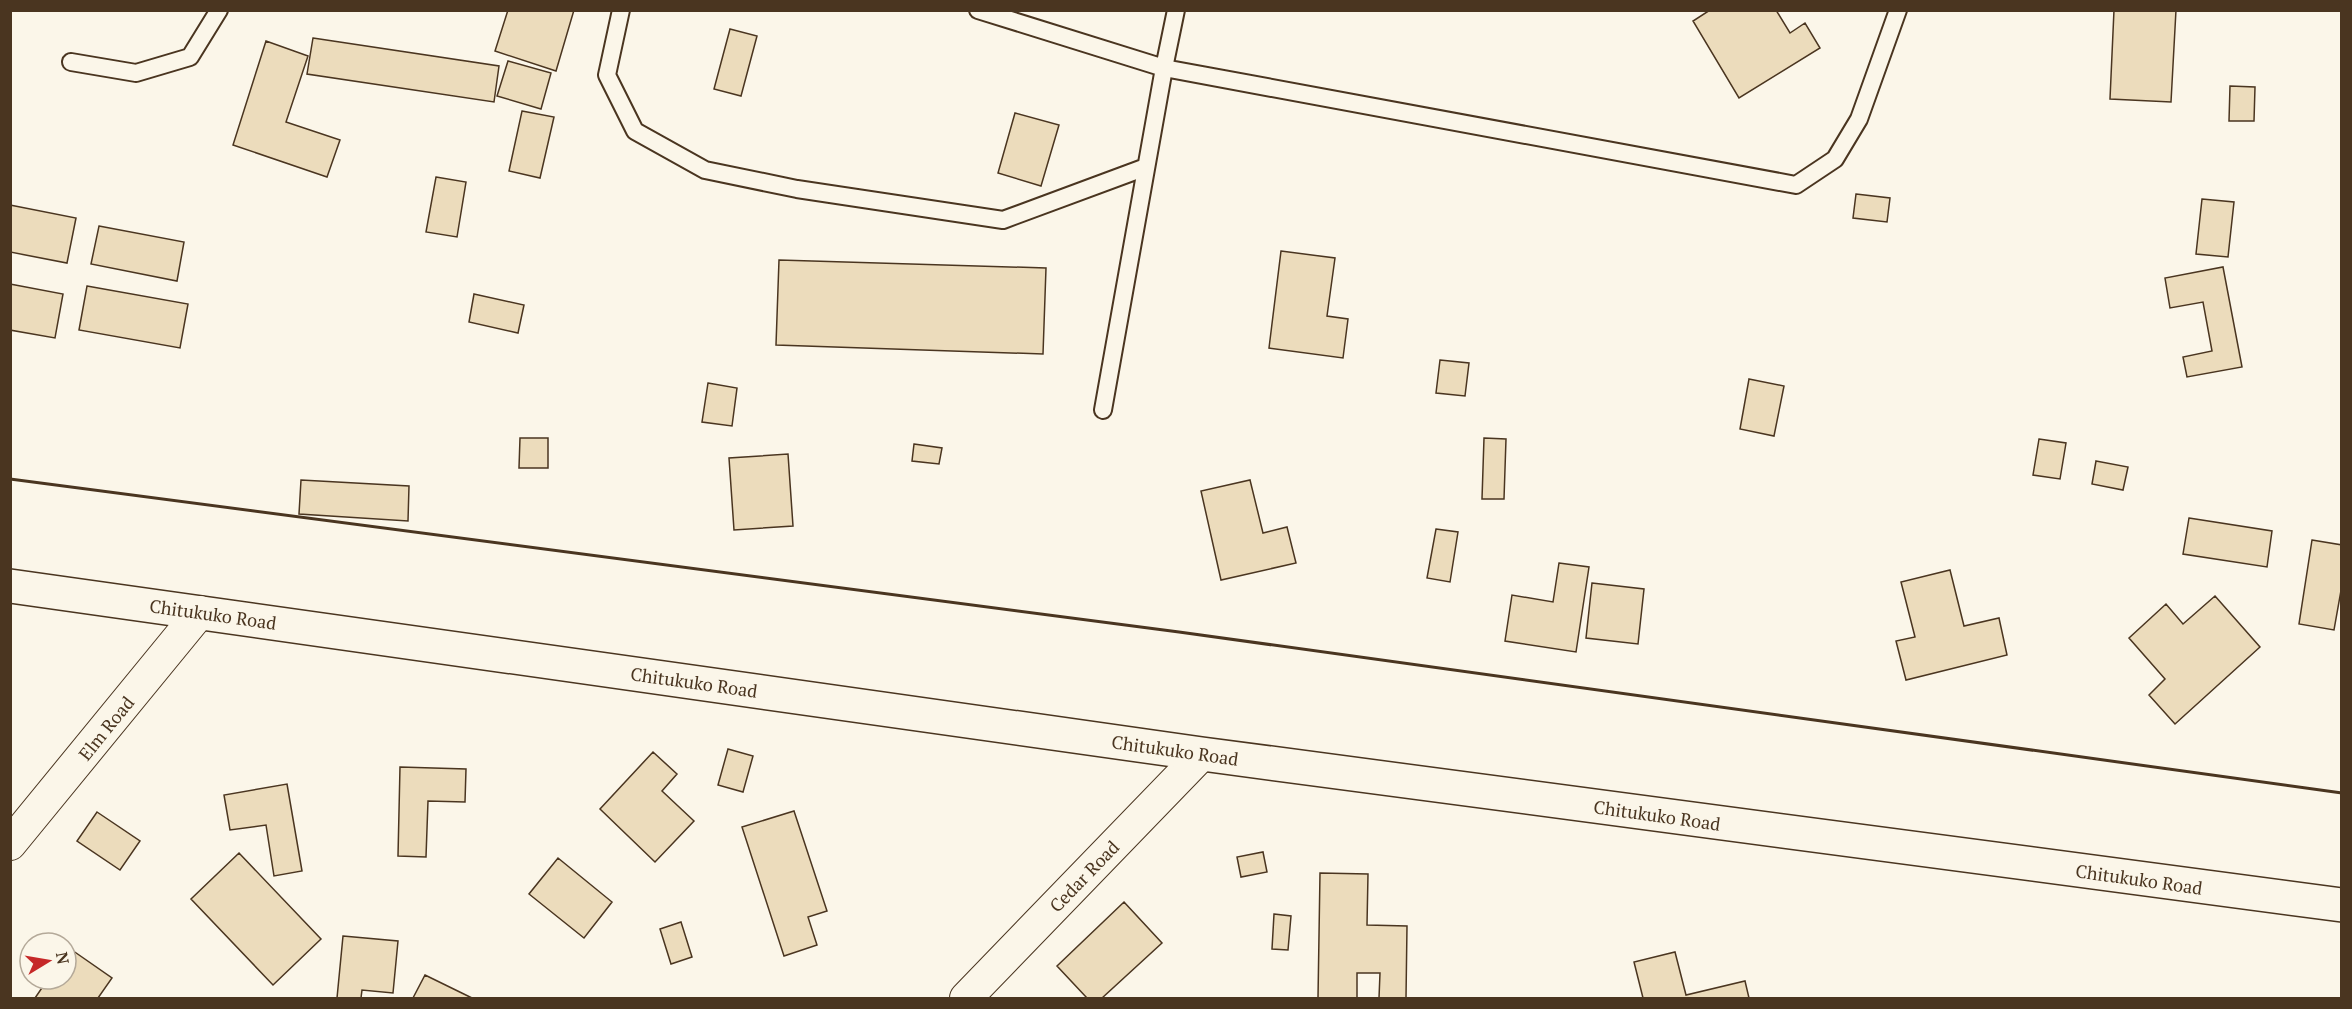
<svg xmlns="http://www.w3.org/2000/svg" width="2352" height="1009" font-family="'PT Serif',serif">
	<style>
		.building { fill: #ecdcbc; stroke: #4a3520; stroke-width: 1.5 }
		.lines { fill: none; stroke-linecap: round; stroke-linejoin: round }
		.lane-casing { stroke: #4a3520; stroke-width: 20 }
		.street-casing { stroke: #4a3520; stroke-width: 34 }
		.secondary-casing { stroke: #4a3520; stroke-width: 36 }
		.lane { stroke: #fbf6e9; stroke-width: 16 }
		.street { stroke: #fbf6e9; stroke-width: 32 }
		.secondary { stroke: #fbf6e9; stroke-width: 33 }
		.wall { stroke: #4a3520; stroke-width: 3 }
		.labels { text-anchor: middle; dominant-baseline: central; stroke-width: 4.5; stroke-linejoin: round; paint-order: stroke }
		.street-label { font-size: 18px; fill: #4a3520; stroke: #fbf6e9 }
	</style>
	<rect width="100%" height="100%" fill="#fbf6e9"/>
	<!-- building -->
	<path class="building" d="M508,10H574L556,71L495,51Z
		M1710,10H1776L1790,33L1805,23L1820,48L1739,98L1693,21Z
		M2114,10H2176L2171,102L2110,99Z
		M730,29L757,36L741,96L714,89Z
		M313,38L499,66L494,102L307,74Z
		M266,41L308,56L286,122L340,140L327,177L233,145Z
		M508,61L551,73L541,109L497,96Z
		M2230,86L2255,87L2254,121H2229Z
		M522,111L554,117L540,178L509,171Z
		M1015,113L1059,125L1041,186L998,173Z
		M436,177L466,182L457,237L426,232Z
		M1856,194L1890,198L1887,222L1853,218Z
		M2202,199L2234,202L2228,257L2196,254Z
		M10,205L76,218L67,263L10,252Z
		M99,226L184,242L177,281L91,264Z
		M1281,251L1335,258L1327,316L1348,319L1343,358L1269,348Z
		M779,260L1046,268L1043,354L776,345Z
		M2223,267L2242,367L2187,377L2183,357L2212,351L2203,302L2170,308L2165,278Z
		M10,284L63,294L55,338L10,330Z
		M87,286L188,304L180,348L79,330Z
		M474,294L524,305L518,333L469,322Z
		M1440,360L1469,363L1465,396L1436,393Z
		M1749,379L1784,386L1774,436L1740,429Z
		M708,383L737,388L732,426L702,422Z
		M520,438H548V468H519Z
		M1484,438L1506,439L1504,499H1482Z
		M2039,439L2066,443L2060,479L2033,475Z
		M914,444L942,448L939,464L912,461Z
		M788,454L793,526L734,530L729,458Z
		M2096,461L2128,467L2123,490L2092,484Z
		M301,480L409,486L408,521L299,514Z
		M1250,480L1263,533L1287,527L1296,563L1221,580L1201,491Z
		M2189,518L2272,531L2267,567L2183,554Z
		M1436,529L1458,532L1450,582L1427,578Z
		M2312,540L2342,545V585L2334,630L2299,624Z
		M1559,563L1589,567L1576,652L1505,641L1512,595L1553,602Z
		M1950,570L1964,626L1999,618L2007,655L1906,680L1896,641L1915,637L1901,582Z
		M1592,583L1644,589L1638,644L1586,638Z
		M2215,596L2260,647L2175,724L2149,695L2165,679L2129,638L2166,604L2183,624Z
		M728,749L753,756L743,792L718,785Z
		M653,752L677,774L662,791L694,821L655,862L600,809Z
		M400,767L466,769L465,802L428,801L426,857L398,856Z
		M287,784L302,871L274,876L266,825L230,830L224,795Z
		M794,811L827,911L808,917L817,945L784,956L742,827Z
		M97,812L140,841L120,870L77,841Z
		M1263,852L1267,872L1241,877L1237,857Z
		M239,853L321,939L273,985L191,899Z
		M558,858L612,902L584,938L529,894Z
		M1320,873L1368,874L1367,925L1407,926L1406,998H1379L1380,973H1357V998H1318Z
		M1124,902L1162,943L1102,998H1087L1057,966Z
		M1274,914L1291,916L1288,950L1272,949Z
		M681,922L692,957L671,964L660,929Z
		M343,936L398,941L393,993L362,990L361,998H337Z
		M69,948L112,978L98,998H35L48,979H66V952Z
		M1675,952L1686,995L1745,981L1749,998H1643L1634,962Z
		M425,975L472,998H413Z"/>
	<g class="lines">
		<!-- lane casing -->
		<g class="lane-casing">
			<path id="lane" d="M621,10L607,75L635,131L705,170L797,189L1003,220L1146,167
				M978,10L1164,68L1796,185L1835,159L1859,119L1898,10
				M71,62L136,73L190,57L219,10
				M1103,410L1164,68L1176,10"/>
		</g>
		<!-- street casing -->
		<g class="street-casing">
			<path id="street" d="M10,844L200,612
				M966,998L1202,754"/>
		</g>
		<!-- secondary casing -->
		<g class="secondary-casing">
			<path id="secondary" d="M10,586L1202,754L2342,905"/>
		</g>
		<!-- lane -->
		<use href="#lane" class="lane"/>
		<!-- street -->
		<use href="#street" class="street"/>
		<!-- secondary -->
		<use href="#secondary" class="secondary"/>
		<!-- wall -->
		<path class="wall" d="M10,479L1179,632L2342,793"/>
	</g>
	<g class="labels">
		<!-- street labels -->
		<g class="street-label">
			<text transform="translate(213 614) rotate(8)">Chitukuko Road</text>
			<text transform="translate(694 682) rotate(8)">Chitukuko Road</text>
			<text transform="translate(106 728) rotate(-51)">Elm Road</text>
			<text transform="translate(1175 750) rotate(8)">Chitukuko Road</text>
			<text transform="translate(1657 815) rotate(8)">Chitukuko Road</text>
			<text transform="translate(1084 876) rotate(-46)">Cedar Road</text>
			<text transform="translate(2139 879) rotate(8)">Chitukuko Road</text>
		</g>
	</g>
	<!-- border -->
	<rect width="2352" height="1009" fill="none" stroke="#4a3520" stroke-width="24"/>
	<!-- north arrow -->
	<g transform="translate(48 961) rotate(79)"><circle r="28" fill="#fbf6e9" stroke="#b4a999" stroke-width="1.5"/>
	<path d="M0-4.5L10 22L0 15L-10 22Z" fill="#c62828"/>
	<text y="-9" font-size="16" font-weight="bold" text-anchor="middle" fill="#4a3520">N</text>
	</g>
</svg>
